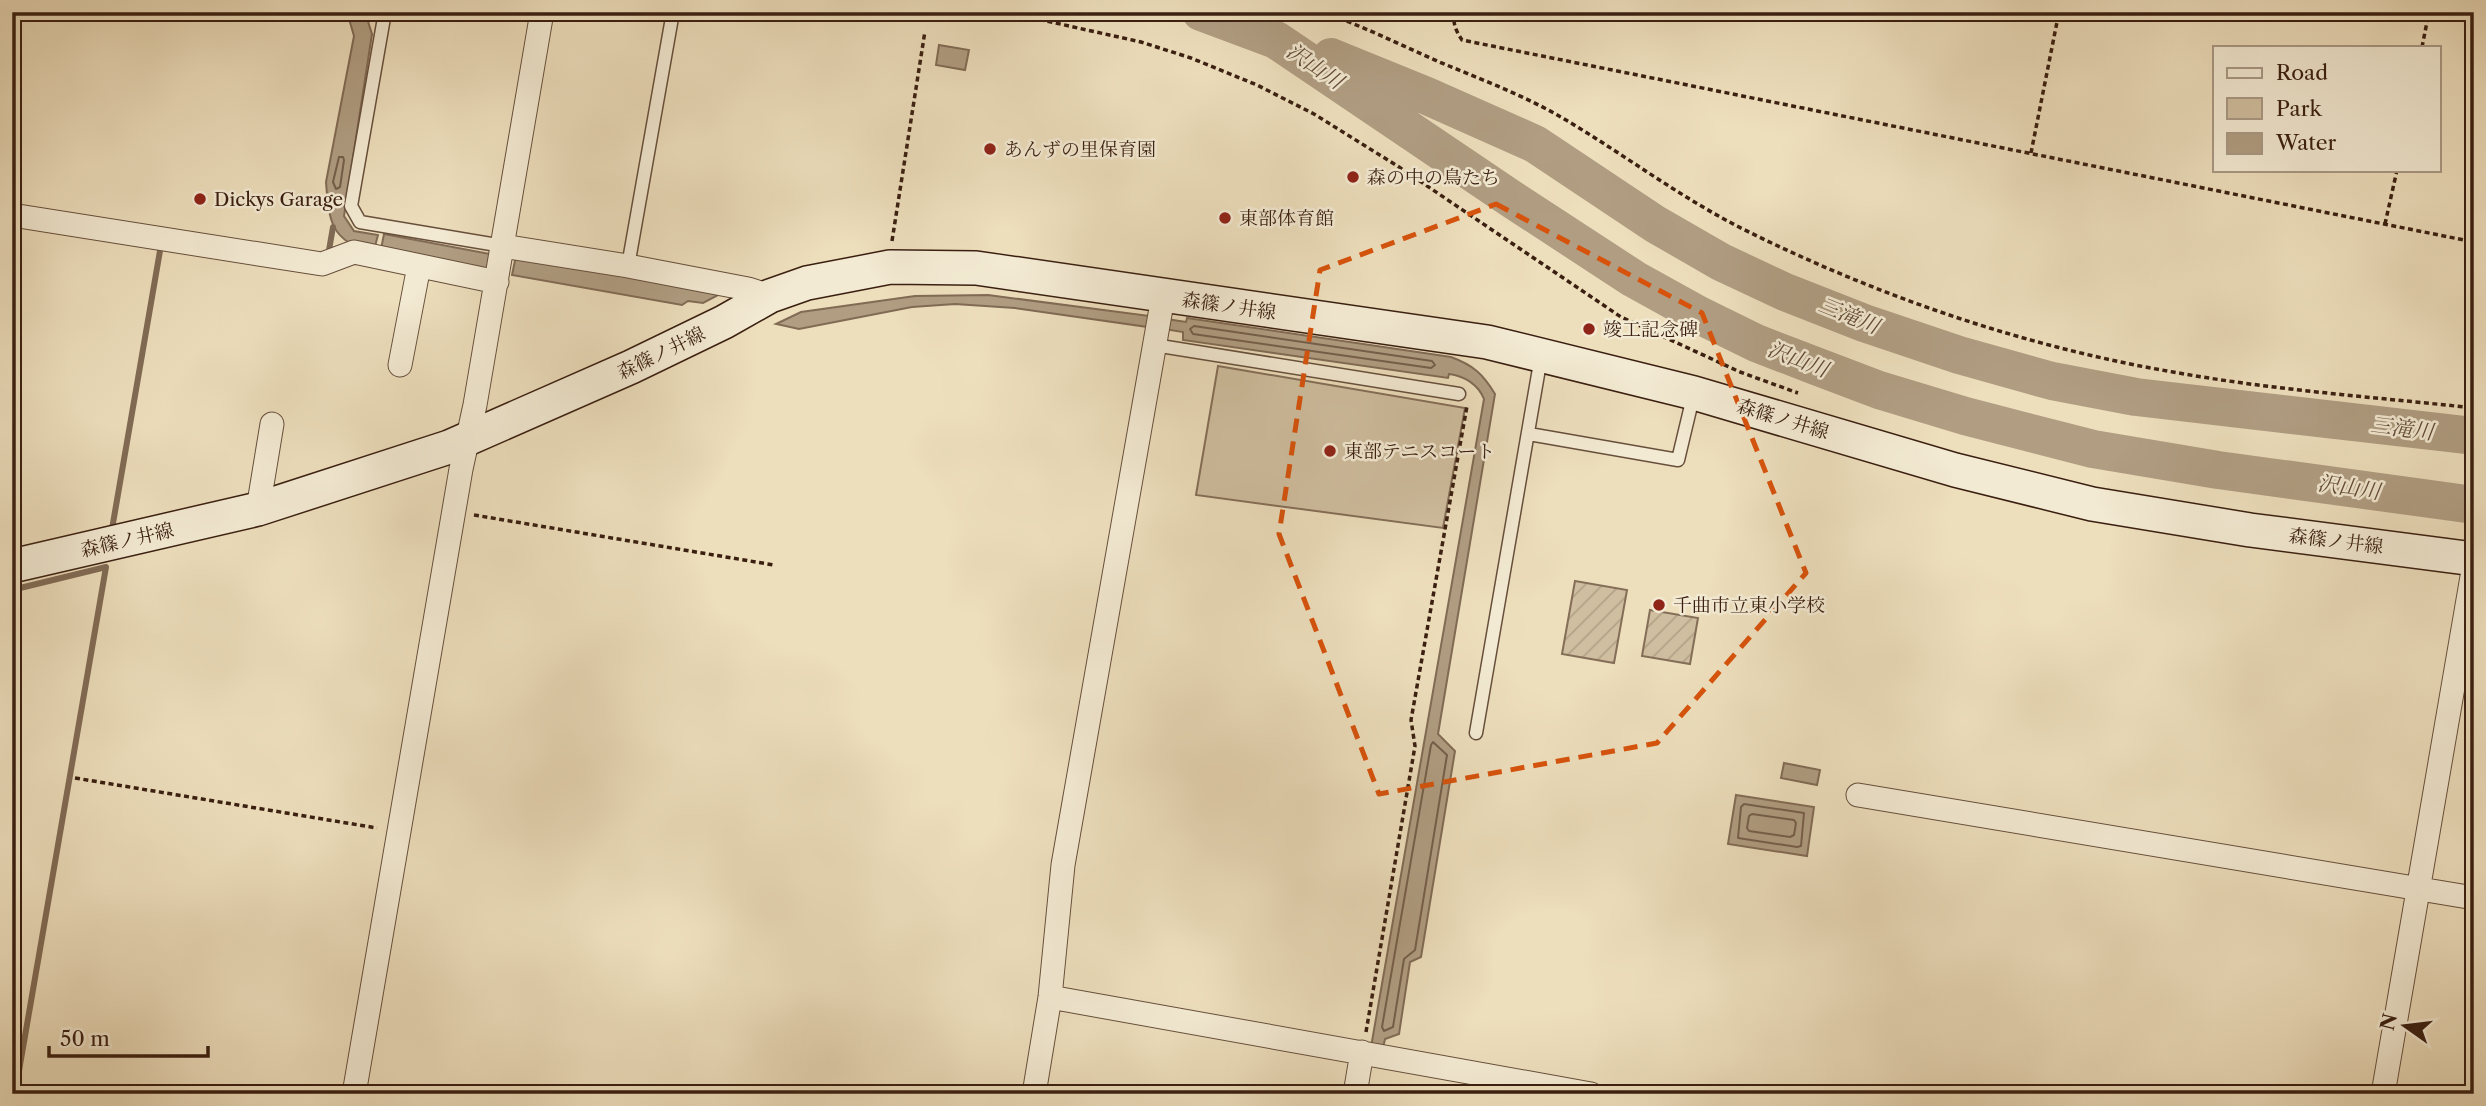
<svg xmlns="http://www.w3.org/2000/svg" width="2486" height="1106" font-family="'Libre Caslon Text','Noto Serif JP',serif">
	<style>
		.green { fill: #cfbe9f; stroke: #846e58; stroke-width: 2 }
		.garden { fill: url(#garden-furrows); stroke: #846e58; stroke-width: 2 }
		.water { fill: #b09d82; stroke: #816b55; stroke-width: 2 }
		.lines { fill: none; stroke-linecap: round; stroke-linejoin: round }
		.shore { stroke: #755e4a; stroke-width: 2 }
		.stream { stroke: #816b55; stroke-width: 6 }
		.river { stroke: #b09d82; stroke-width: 38 }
		.service-casing { stroke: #674f3c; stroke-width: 15 }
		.minor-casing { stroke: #674f3c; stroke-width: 25 }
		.secondary-casing { stroke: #3a1f11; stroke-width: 36 }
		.path { stroke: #3a1f11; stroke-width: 3.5; stroke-dasharray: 5 3.5; stroke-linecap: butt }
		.service { stroke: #f3ead3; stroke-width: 12 }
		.minor { stroke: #f3ead3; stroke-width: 23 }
		.secondary { stroke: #f3ead3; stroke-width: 33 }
		.marked { fill: none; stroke: #d7530c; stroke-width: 5; stroke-dasharray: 14 9; stroke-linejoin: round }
		.poi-dot { fill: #8f2418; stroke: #f3ead3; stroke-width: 2.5 }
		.labels { text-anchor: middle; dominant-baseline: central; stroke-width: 5; stroke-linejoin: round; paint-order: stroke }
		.poi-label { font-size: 19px; fill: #3a1f11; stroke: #f3ead3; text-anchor: start }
		.street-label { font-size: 19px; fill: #3a1f11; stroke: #f3ead3 }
		.water-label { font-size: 21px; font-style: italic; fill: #634b39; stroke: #f3ead3 }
	</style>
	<defs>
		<pattern id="garden-furrows" width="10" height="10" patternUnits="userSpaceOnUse" patternTransform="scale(1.75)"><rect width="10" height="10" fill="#cfbe9f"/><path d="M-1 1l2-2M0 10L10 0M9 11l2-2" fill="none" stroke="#b2a388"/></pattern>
	</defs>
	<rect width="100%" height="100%" fill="#eddebc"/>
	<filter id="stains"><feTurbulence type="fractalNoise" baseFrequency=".00286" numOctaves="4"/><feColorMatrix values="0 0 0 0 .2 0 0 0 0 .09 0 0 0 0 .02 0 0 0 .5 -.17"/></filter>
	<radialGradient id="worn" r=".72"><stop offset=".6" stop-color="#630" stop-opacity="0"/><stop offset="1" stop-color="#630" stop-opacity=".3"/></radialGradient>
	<!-- green -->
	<path class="green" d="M1218,366L1465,408L1443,528L1196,495Z"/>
	<!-- garden -->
	<path class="garden" d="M1575,581L1627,590L1614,663L1562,654Z
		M1650,610L1698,618L1690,664L1642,656Z"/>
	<!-- water -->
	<path class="water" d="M347,12H365L372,34L344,216L354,231L378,235L373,254C331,240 329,223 326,182L354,36Z
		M939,45L969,50L965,70L936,65Z
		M384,234L490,254L486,274L380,254Z
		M516,256L724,292L703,303L688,301L682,305L512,275Z
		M988,295L1150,316L1148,327L1015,308L955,304L912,307L799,329L776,324L801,312L915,296Z
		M1187,318L1451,357C1473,365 1483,374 1495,394L1438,734L1455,751L1421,957L1410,962L1399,1034L1385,1039L1383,1048L1371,1047L1484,399C1478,384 1464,376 1449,374L1448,378L1183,340V332L1164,329L1166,319L1186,322Z
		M1784,763L1820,770L1817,785L1781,778Z
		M1736,795L1814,807L1807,856L1728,844Z"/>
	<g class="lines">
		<!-- shore -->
		<path class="shore" d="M339,157H343L344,160L340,187L336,189L333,182Z
			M1194,326L1432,361L1435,365L1431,368L1193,334L1190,329Z
			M1433,742L1447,755L1415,950L1404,959L1393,1027L1384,1031L1382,1027L1431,745Z
			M1744,804L1804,813L1801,846L1797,847L1738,838L1741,807Z
			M1752,814L1794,820L1796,823L1794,835L1790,837L1749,831L1747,828L1749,816Z"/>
		<!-- stream -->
		<path class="stream" d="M328,256L333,227
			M112,529L161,245
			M12,590L106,567L15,1094"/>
		<!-- river -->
		<path class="river" d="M1201,12L1276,40L1510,198L1634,279L1699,315L1756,343L1813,365L1879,390L1965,416L2093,449L2218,470L2474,505
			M1331,57L1427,96L1535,144L1655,224L1721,262L1785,292L1864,323L1959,355L2052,381L2136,397L2474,436"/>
		<!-- service casing -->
		<g class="service-casing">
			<path id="service" d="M385,12L351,206L360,222L503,246
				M628,266L673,12
				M1154,345L1459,394
				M1529,434L1678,460L1694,393
				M1476,733L1541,357"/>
		</g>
		<!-- minor casing -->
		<g class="minor-casing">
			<path id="minor" d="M12,215L322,264L354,252L497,282
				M503,246L628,266L748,289L770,296
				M400,365L419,266
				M258,509L272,424
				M1858,795L2474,898
				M1050,997L1591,1094
				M354,1094L461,469L475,405L542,12
				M1034,1094L1050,997L1063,865L1163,297
				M1355,1094L1362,1052
				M2383,1094L2474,565"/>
		</g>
		<!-- secondary casing -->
		<g class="secondary-casing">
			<path id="secondary" d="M12,566L258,509L449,447L631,367L724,322L770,296L807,283L890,267L976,268L1487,342L1694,393L1955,470L2092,504L2250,530L2474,559"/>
		</g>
		<!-- path -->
		<path class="path" d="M1006,12L1141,42L1191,58L1257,85L1314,114L1399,167L1621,317L1740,372L1798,393
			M1323,12C1362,26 1399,44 1437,61C1480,79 1526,96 1566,120C1628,157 1685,201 1751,233C1883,298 2027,347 2173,372C2272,390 2374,397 2474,408
			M1426,12L1453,20
			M1455,12C1452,23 1456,31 1462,40L2474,242
			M2422,47L2429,12
			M2031,153L2059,12
			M2385,224L2397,170
			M892,241L925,31
			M474,515L774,565
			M75,778L377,828
			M1366,1032L1415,746L1411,720L1467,406"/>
		<!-- service -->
		<use href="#service" class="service"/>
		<!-- minor -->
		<use href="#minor" class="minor"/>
		<!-- secondary -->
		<use href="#secondary" class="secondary"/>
	</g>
	<!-- marked area -->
	<path class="marked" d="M1496,204L1702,313L1806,573L1657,743L1379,794L1279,534L1320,270Z"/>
	<!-- markers -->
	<g class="poi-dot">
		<circle cx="990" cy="149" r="7"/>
		<circle cx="1353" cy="177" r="7"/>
		<circle cx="200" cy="199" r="7"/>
		<circle cx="1225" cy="218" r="7"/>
		<circle cx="1589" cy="329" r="7"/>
		<circle cx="1330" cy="451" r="7"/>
		<circle cx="1659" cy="605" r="7"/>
	</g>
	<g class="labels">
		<!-- poi labels -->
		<g class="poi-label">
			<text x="1004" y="149">あんずの里保育園</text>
			<text x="1367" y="177">森の中の鳥たち</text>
			<text x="214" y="199">Dickys Garage</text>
			<text x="1239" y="218">東部体育館</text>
			<text x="1603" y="329">竣工記念碑</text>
			<text x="1344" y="451">東部テニスコート</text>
			<text x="1673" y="605">千曲市立東小学校</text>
		</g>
		<!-- street labels -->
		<g class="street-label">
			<text transform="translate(1229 306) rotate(8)">森篠ノ井線</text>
			<text transform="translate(661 353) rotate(-26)">森篠ノ井線</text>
			<text transform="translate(1783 419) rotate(17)">森篠ノ井線</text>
			<text transform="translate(127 540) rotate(-13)">森篠ノ井線</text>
			<text transform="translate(2336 541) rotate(7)">森篠ノ井線</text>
		</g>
		<!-- water labels -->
		<g class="water-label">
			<text transform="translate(1315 66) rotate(34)">沢山川</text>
			<text transform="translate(1849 315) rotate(22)">三滝川</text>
			<text transform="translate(1798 359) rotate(21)">沢山川</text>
			<text transform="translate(2402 428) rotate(7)">三滝川</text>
			<text transform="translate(2349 487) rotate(8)">沢山川</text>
		</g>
	</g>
	<!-- margin -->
	<rect width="2486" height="1106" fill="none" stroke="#eddebc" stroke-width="42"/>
	<rect x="14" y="14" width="2458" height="1078" fill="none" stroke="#3a1f11" stroke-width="3.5"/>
	<rect x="21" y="21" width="2444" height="1064" fill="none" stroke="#3a1f11" stroke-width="2"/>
	<!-- legend -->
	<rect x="2213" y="46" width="228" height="126" fill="#f3ead3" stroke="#a99985" stroke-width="2"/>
	<rect x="2227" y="68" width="35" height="10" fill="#f3ead3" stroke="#a99985" stroke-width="2"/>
	<text x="2276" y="80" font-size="21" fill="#3a1f11">Road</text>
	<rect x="2227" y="98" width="35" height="21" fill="#cfbe9f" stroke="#a99985" stroke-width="2"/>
	<text x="2276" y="116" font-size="21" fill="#3a1f11">Park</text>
	<rect x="2227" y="133" width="35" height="21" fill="#b09d82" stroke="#a99985" stroke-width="2"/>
	<text x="2276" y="150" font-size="21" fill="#3a1f11">Water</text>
	<!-- north arrow -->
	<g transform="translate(2405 1026) rotate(284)" stroke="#f3ead3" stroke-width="5" paint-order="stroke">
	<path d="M0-5L12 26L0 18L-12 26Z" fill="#3a1f11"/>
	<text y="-10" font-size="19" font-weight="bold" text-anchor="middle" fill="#3a1f11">N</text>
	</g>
	<!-- scale -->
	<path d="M49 1046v10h159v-10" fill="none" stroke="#3a1f11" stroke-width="3.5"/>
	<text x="60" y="1046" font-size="21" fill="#3a1f11" stroke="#f3ead3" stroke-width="5" paint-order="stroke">50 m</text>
	<rect width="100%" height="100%" filter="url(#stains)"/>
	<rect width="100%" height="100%" fill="url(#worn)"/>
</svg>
